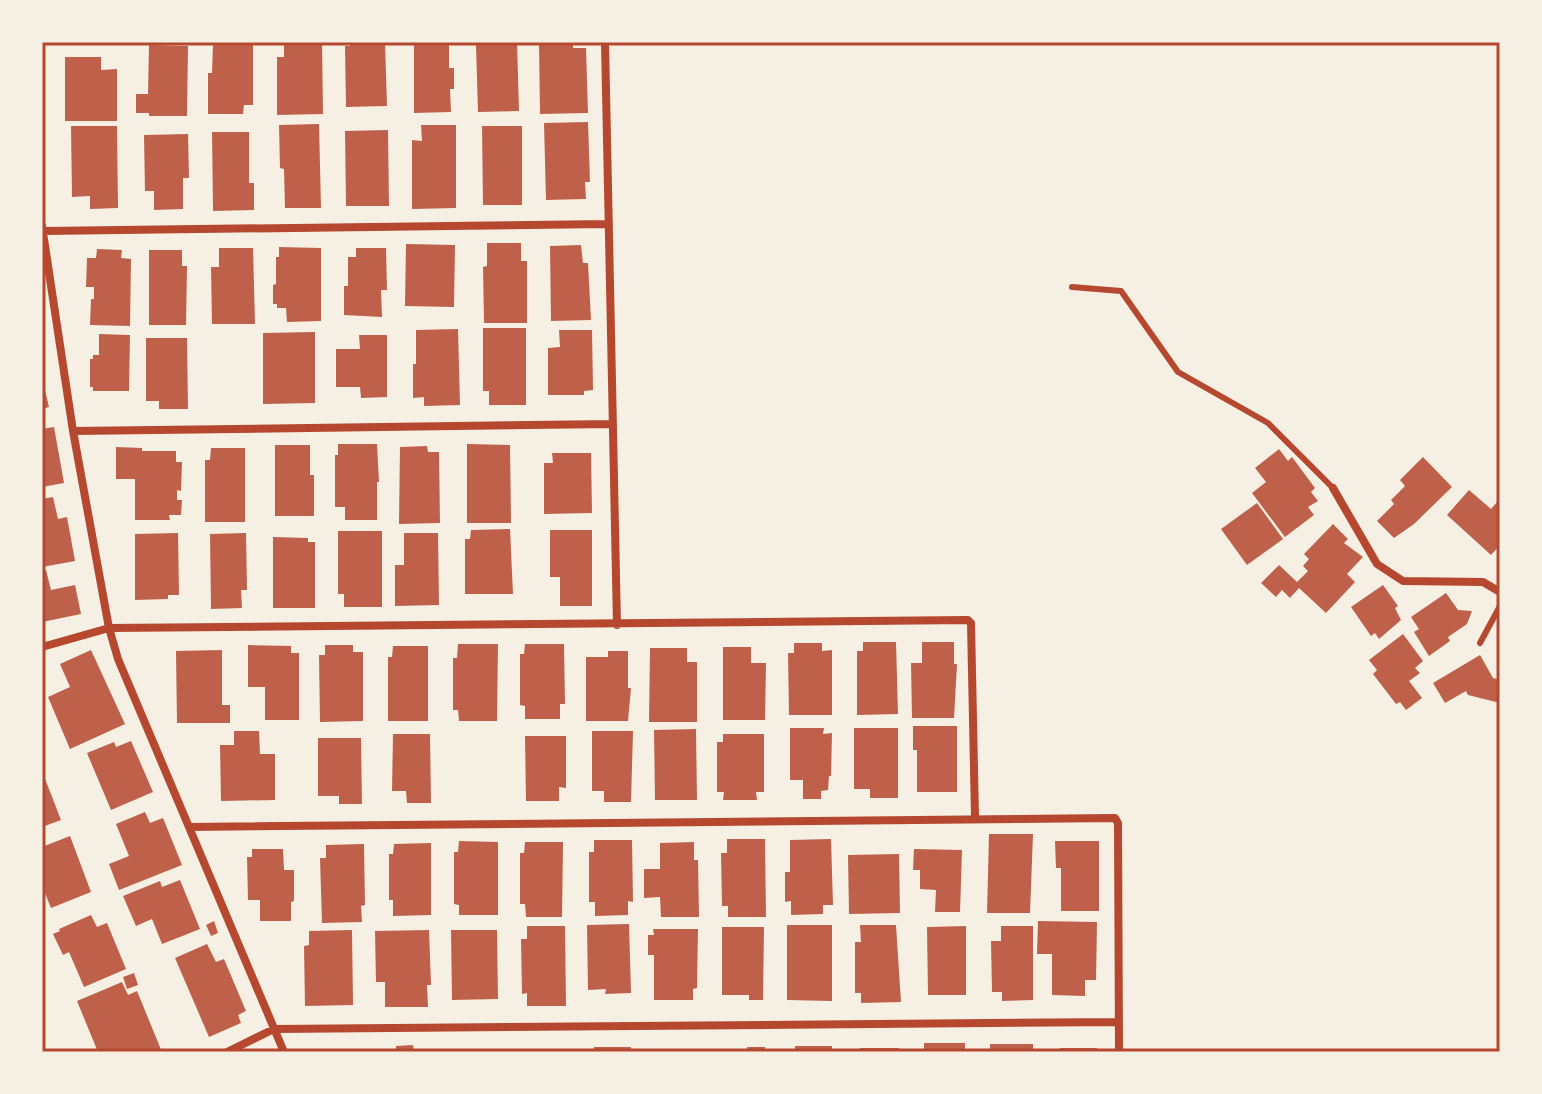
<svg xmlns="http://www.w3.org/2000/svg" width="1542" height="1094" font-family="'Roboto Condensed',sans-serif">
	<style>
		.building { fill: #bf614a }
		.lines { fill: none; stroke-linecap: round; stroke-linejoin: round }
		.service { stroke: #b5482f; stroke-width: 6 }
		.minor { stroke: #b5482f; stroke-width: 8 }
		.neatline { fill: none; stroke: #b5482f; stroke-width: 3 }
	</style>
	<rect width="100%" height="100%" fill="#f6efe4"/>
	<!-- building -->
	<path class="building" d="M284,42H322L323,114L277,115V57H284Z
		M350,42L385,43L387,106L346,107L345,46H350Z
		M414,42H449V68H454V89H450L451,112L414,113Z
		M485,42H517L519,111L478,112L476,45H485Z
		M539,42H573V48H586L588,113L540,114Z
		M213,44H253V105H244L243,114H208V73H212Z
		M149,45L188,46L187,116H149V113H136V94H148Z
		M65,57H101V70L117,69V121H65Z
		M588,122L590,182H585L586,199L546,200L544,123Z
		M319,124L321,208H285L284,169L280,168L279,125Z
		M421,125H456V208L412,209V140L422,141Z
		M71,126H117L118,208L90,209V196L72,197Z
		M482,126H522V205H483Z
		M388,130L389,206H346L345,131Z
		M212,132H249V183H254V210L213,211Z
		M188,134L189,178H183V209L154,210V191H145L144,135Z
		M487,243H521V261H527V323H484L483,267L487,266Z
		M406,244L455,245L454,307L405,306Z
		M581,245L583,263H588L591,320L551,321L550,246Z
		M279,247L321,248V321L287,322L286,308H277V304H273V285L276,284V257H279Z
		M219,248H253L255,324H212L211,267H219Z
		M356,248H386L387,290H381L382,317L344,315V286H348V257H356Z
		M97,249L122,250L121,258L131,259L130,326L90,325L91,299H94V287H86L87,258H96Z
		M149,250H182V266H187L186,325H149Z
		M483,328H526V405H489V391H483Z
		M458,329L460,405L424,406V397L413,398V364H416V330Z
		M559,330H592L593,390L584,391V395H548V348L560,347Z
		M315,332V403L263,404V333Z
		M99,334L130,335L129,391H93V387H90V359H93V355H99Z
		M359,335H387V397L361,398L360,387H336V349H360Z
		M146,338H187L188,409H159V401H146Z
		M42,378L49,407L42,409Z
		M54,427L64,483L42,487V429Z
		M338,444H377L379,482H377V520H345V507H335V455H338Z
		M467,444L510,445L511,523H467Z
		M275,445H310V475H314V516H275Z
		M427,446L428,452H439L440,523L399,524L400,447Z
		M116,447L142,448V451H176V462H182L181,491L177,490V500H182L181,515H169L170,520H135V479H116Z
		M211,448H245V522H205V460H210Z
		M1279,449L1288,461L1292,457L1315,488L1311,492L1318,501L1308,507L1314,515L1285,537L1252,493L1266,482L1255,468Z
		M552,453H591L592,513L544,514V463H553Z
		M1423,457L1452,487L1414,524L1394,538L1377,521L1394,504L1391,500L1405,486L1400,480Z
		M1469,490L1491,509L1497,502L1500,504V545L1491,555L1447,515Z
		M53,497L58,519L67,517L75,561L42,567V499Z
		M1257,503L1283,539L1247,565L1221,529Z
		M1333,524L1348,539L1344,543L1363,557L1347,574L1355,582L1326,613L1299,588L1290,598L1282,590L1276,597L1261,583L1279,565L1297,582L1308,571L1303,566L1309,559L1304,554Z
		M510,529L513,594H465V539H470L471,530Z
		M550,530H592V606H560V577H550Z
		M338,531H382V607H344V594H338Z
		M178,533L179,595H168V599L135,600V534Z
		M246,533L247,590H241L242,608L211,609L210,534Z
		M404,533H438L439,605L395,606V565H404Z
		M273,537L308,538V542H315V608H273Z
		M46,570L51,590L75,585L81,614L42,622V571Z
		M1383,585L1398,606L1395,608L1401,620L1379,639L1375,633L1371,636L1351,607Z
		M1446,593L1458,610L1472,611L1467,624L1448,637L1450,641L1429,656L1414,632L1419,629L1411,617Z
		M1403,634L1423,661L1415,668L1420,673L1409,681L1422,698L1406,710L1400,702L1396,704L1373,674L1377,670L1369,660Z
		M863,642H896L898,714L857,715V651H863Z
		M922,642H954V664H957L954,718H912L911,663H922Z
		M794,643H822V651L832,650V715H789L788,653H794Z
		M458,644H498L497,721H459L458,710H453V658H457Z
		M525,644H564L565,704H560V719H525V706L520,705V654H524Z
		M248,645L291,646V653H299V720H265V687H248Z
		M325,645H353V652H363V721L320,722L319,655H325Z
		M393,646H428V721H388V657H392Z
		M723,647H751V663H766L765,720H723Z
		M650,648H687V662H697V722H649Z
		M91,650L125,724L70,749L48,697L70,687L60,664Z
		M222,650V705H230V723H177L176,651Z
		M608,651H628V688H631L628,721H586V657H608Z
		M1480,655L1493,678L1500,680V703L1468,695L1466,691L1445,703L1433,683Z
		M913,726H957V792H917V750H913Z
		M790,728H824L823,734L832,733L831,776H829L828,790L821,791V799H803V780H790Z
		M854,728H898V798H870V789H854Z
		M696,729L697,800H655L654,730Z
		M234,731H259L260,754H275V800L221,801L220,745H234Z
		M592,731H633L631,802H604V791H592Z
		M393,734H430L431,803H407L406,791H392Z
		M723,734H764V792H756L757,800H723L724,792H717V742H723Z
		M525,736H566V788L559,787V801H526Z
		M318,738H361L362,804H339V796H318Z
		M131,741L153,792L111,810L87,753L114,742L116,747Z
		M42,771L61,820L42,827Z
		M145,812L150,823L163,818L182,865L119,890L109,864L129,856L116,824Z
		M989,834H1033L1030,913H987Z
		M70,836L91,892L51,908L45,893L42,894V847Z
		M727,839H765L766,917H728V906H722L721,853H727Z
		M831,839L833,905H823V914L791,915V901L785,902V872H790V840Z
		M594,840H632L633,902L628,901V915L595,916V902H589V852H594Z
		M459,841L498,842V915H459V905L454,904V852H458Z
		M1055,841H1099V911H1061V868H1056Z
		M525,842H563L562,917H526L525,904H520V853H524Z
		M694,842V860H698L699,917H661L660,897L644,898V869H660V843Z
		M431,843V915L393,916V900H389V854H393L394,844Z
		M364,844L365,905L361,906L362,922L322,923L320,858H326V845Z
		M252,849H283L284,870H294V901L291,902V921H260V900H248L247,857H252Z
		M914,849L962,850L960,912H935L936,890L920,889V870H913Z
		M899,854L900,913L849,914L848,855Z
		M180,880L200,929L162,944L152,919L136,926L123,896L160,881L162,887Z
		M91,915L97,927L107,923L126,969L84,987L69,952L63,955L53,934L60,931L59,929Z
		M214,921L218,933L211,936L206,925Z
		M1038,921L1097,922L1096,980H1085V996L1052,995V954H1037Z
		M629,924L631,993L605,994L606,989L588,990L587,925Z
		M787,925H832V1001L787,1000Z
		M860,925H896L901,1002L861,1003V993H855V942H861Z
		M527,926H565L566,1006H527V993L522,994L521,939H527Z
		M966,926V995H928L927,927Z
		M1001,926H1033V1000L1002,1001V992H992L991,941H1001Z
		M722,927H764L763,1000H749V995H722Z
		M653,929H698L697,988L693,989V1000H654V955H648V935H654Z
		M352,930L353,1005L305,1006L304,946L309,945V931Z
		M429,930L431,985H427L428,1007H385V982H376L375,931Z
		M451,930H497L498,999L452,1000Z
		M207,944L216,962L224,959L246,1011L238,1015L241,1023L209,1037L175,958Z
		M134,973L138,985L127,989L123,977Z
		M122,982L128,995L137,991L162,1052H98L77,1001Z
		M924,1043H965V1052H924Z
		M990,1044H1033V1052H990Z
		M413,1045L414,1052H396V1046Z
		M795,1046H832V1052H795Z
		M594,1047H631V1052H593Z
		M747,1047H765V1052H748Z
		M860,1048H899V1052H860Z
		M1060,1048H1097V1052H1060Z"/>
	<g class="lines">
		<!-- service -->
		<path class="service" d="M1072,287L1121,291L1178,372L1268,423L1333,488
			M1480,643L1500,606"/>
		<!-- minor -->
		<path class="minor" d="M605,42L617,625
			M42,226L73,431L109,628L118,659L284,1052
			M43,231L609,224
			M73,431L613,424
			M1333,488L1377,564L1403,581L1483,582L1500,592
			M42,647L109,628L968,620L971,623L975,817
			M189,827L1115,818L1118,823L1119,1052
			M227,1052L274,1029L1119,1022"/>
	</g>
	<!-- border -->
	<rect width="1542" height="1094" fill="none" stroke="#f6efe4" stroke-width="88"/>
	<rect x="44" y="44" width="1454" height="1006" class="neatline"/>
</svg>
